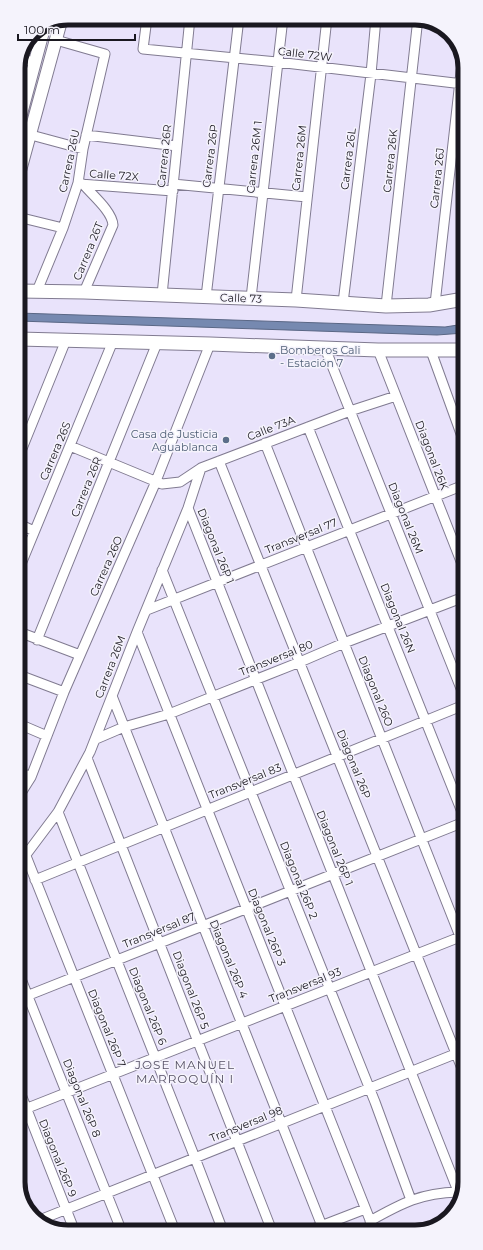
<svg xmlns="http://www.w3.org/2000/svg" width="483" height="1250" font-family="Montserrat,sans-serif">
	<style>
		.water { fill: #7689b0; stroke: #5a6785 }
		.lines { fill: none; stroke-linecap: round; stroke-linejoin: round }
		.minor-casing { stroke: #817b91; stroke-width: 11 }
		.tertiary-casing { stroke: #817b91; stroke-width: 14 }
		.secondary-casing { stroke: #817b91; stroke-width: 15 }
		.minor { stroke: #fff; stroke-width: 9 }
		.tertiary { stroke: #fff; stroke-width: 12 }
		.secondary { stroke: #fff; stroke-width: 13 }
		.service-dot { fill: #5c6f8a; stroke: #f5f3fc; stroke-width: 1.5 }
		.labels { text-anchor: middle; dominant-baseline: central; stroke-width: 3; stroke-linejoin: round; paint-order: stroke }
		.street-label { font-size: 11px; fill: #1a1820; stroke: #f5f3fc }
		.service-label { font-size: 11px; fill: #4e5e75; stroke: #f5f3fc; text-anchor: start }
		.neighbourhood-label { font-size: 12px; letter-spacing: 1px; fill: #565165; stroke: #f5f3fc }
		.rim { fill: none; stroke: #1a1820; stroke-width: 5 }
	</style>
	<rect width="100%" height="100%" fill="#e9e3fb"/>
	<!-- water -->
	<path class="water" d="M18,313L445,327L464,324V333L437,335L18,321Z"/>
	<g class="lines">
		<!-- minor casing -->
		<g class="minor-casing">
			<path id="minor" d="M147,18L143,49L277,62L463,84
				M21,58L35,63
				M31,135L83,149
				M86,135L177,146
				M80,184L173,191
				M83,184C92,195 112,211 113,225L84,292
				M173,184L307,197
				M18,217L63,228
				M37,291L63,228L78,183L83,149L105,54L56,40
				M162,295L190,18
				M206,297L239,18
				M251,298L283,18
				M296,300L327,18
				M343,303L371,74L376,18
				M435,304L463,54
				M386,306L418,18
				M325,348L464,696
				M378,350L464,569
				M431,351L464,442
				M308,427L464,817
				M265,443L465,949
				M70,446L162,484L180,482L201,468L350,411L396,396
				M19,456L66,340
				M219,461L465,1076
				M188,508L460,1196
				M19,524L34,531
				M19,569L113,341
				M162,570L375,1102L411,1200
				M147,610L464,485
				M19,632L80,655
				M137,632L374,1230
				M37,640L157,343
				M19,675L64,692
				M112,696L324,1231
				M19,724L47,736
				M96,739L124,727L169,714L300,662L344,643L464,597
				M87,758L272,1231
				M19,772L31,777
				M19,796L31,777L64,692L154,486L210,344
				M58,812L195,1158L223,1231
				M26,856L175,1231
				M19,864L58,812L90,752L137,632L188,508L201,468
				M35,880L464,705
				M19,974L122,1232
				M19,999L464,822
				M20,1092L75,1232
				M20,1111L465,935
				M37,1221L465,1050
				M370,1221C402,1203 421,1193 458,1192
				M308,1231L365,1209"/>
		</g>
		<!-- tertiary casing -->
		<g class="tertiary-casing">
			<path id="tertiary" d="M18,125L44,28
				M18,178L61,21"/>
		</g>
		<!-- secondary casing -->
		<g class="secondary-casing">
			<path id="secondary" d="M18,291L84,292L296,300L386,306L429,305L464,299
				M19,339L210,344L378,350H464"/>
		</g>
		<!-- minor -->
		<use href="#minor" class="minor"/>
		<!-- tertiary -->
		<use href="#tertiary" class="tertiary"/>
		<!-- secondary -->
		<use href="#secondary" class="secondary"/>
	</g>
	<!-- markers -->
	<g class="service-dot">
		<circle cx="272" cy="356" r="4"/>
		<circle cx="226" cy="440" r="4"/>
	</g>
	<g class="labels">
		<!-- street labels -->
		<g class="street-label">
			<text transform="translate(305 54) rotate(7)">Calle 72W</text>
			<text transform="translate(164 156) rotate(-84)">Carrera 26R</text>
			<text transform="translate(210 156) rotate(-83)">Carrera 26P</text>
			<text transform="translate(254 157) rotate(-84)">Carrera 26M 1</text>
			<text transform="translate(299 158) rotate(-84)">Carrera 26M</text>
			<text transform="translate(348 159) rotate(-83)">Carrera 26L</text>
			<text transform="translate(69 161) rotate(-78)">Carrera 26U</text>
			<text transform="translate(390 161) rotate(-84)">Carrera 26K</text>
			<text transform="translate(114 175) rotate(4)">Calle 72X</text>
			<text transform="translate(437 178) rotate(-84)">Carrera 26J</text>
			<text transform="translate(88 251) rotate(-68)">Carrera 26T</text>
			<text transform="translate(241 298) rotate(2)">Calle 73</text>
			<text transform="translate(271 428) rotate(-21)">Calle 73A</text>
			<text transform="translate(55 451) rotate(-67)">Carrera 26S</text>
			<text transform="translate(432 455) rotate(69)">Diagonal 26K</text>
			<text transform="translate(86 487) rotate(-68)">Carrera 26R</text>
			<text transform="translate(406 518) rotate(68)">Diagonal 26M</text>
			<text transform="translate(301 536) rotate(-22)">Transversal 77</text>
			<text transform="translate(216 546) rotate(68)">Diagonal 26P 1</text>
			<text transform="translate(106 566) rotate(-66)">Carrera 26O</text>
			<text transform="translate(398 618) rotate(68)">Diagonal 26N</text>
			<text transform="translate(276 658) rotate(-22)">Transversal 80</text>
			<text transform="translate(110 667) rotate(-69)">Carrera 26M</text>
			<text transform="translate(376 691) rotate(68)">Diagonal 26O</text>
			<text transform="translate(354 764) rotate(68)">Diagonal 26P</text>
			<text transform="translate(245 781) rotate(-22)">Transversal 83</text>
			<text transform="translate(335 848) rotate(68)">Diagonal 26P 1</text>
			<text transform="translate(299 880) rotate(68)">Diagonal 26P 2</text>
			<text transform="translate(267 927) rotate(68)">Diagonal 26P 3</text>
			<text transform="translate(159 930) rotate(-22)">Transversal 87</text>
			<text transform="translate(229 959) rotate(68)">Diagonal 26P 4</text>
			<text transform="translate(305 985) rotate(-22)">Transversal 93</text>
			<text transform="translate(191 990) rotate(69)">Diagonal 26P 5</text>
			<text transform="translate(148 1006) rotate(68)">Diagonal 26P 6</text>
			<text transform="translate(107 1028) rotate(68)">Diagonal 26P 7</text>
			<text transform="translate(82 1098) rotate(68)">Diagonal 26P 8</text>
			<text transform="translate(246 1124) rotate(-22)">Transversal 98</text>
			<text transform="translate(58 1158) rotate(68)">Diagonal 26P 9</text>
		</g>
		<!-- service labels -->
		<g class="service-label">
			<text x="280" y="350">Bomberos Cali<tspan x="280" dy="13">- Estación 7</tspan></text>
			<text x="218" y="434" text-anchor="end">Casa de Justicia<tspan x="218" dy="13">Aguablanca</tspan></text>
		</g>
		<!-- neighbourhood labels -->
		<g class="neighbourhood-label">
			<text x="185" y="1064">JOSE MANUEL<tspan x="185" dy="14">MARROQUÍN I</tspan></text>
		</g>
	</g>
	<!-- crop -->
	<path d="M0 0H483V1250H0ZM68 25H415A43 43 0 0 1 458 68V1182A43 43 0 0 1 415 1225H68A43 43 0 0 1 25 1182V68A43 43 0 0 1 68 25Z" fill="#f5f3fc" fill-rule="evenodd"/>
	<path class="rim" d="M68 25H415A43 43 0 0 1 458 68V1182A43 43 0 0 1 415 1225H68A43 43 0 0 1 25 1182V68A43 43 0 0 1 68 25Z"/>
	<!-- scale -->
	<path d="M18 34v6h117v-6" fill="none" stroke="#1a1820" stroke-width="2"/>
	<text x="24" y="34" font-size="12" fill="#1a1820" stroke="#f5f3fc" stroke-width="3" paint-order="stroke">100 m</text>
</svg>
